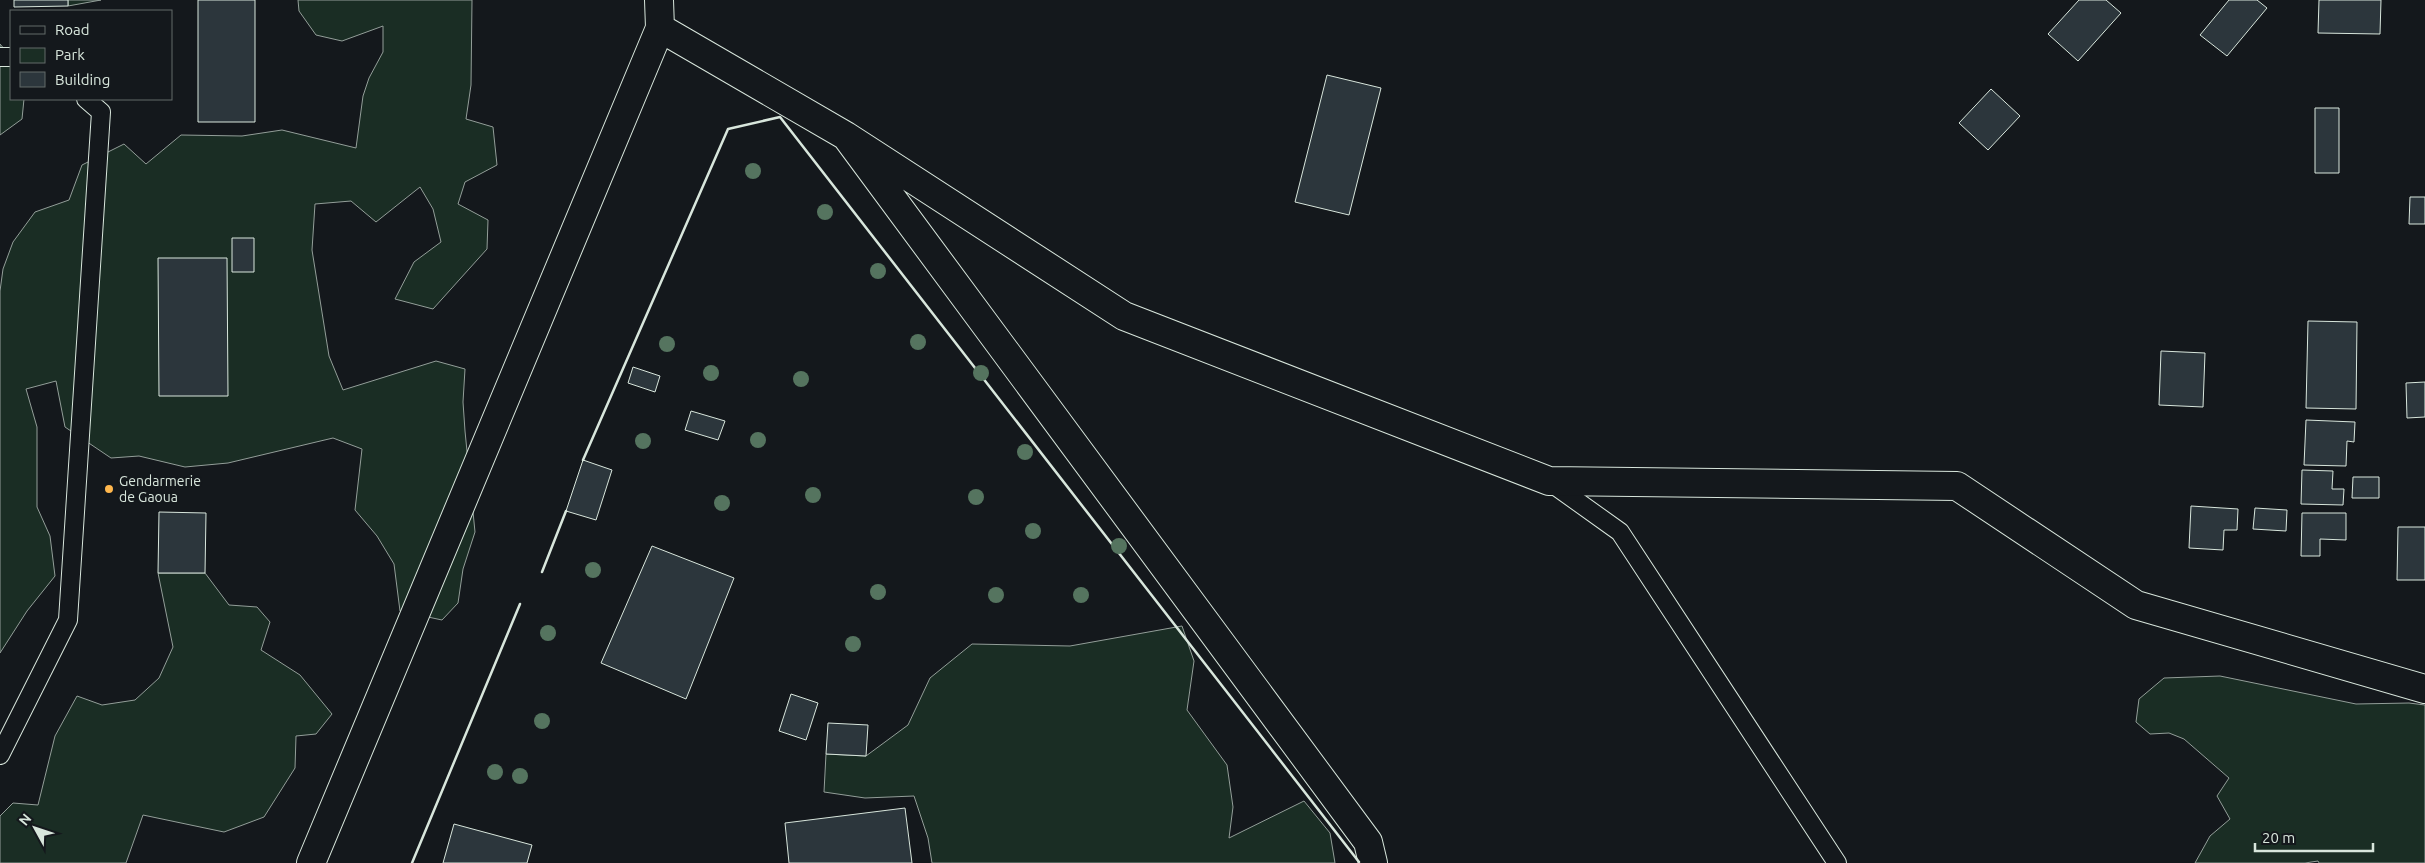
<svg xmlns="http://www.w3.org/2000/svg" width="2425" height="863" font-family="Ubuntu,sans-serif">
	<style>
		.green { fill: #1a2d24; stroke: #939e99 }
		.building { fill: #2c363c; stroke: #d8e6dc }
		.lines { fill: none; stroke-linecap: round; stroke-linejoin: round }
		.lane-casing { stroke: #d8e6dc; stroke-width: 20 }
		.street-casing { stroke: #d8e6dc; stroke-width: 30 }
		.lane { stroke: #14181c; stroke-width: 18 }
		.street { stroke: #14181c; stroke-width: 28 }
		.wall { stroke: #d8e6dc; stroke-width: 2.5 }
		.tree { fill: #55745f }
		.poi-dot { fill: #ffb74d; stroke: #14181c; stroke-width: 2 }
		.labels { text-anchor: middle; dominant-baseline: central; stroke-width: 4; stroke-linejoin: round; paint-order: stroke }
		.poi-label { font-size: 14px; fill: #d8e6dc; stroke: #14181c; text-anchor: start }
	</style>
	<rect width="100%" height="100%" fill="#14181c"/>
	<!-- green -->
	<path class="green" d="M68,0H101L68,6Z
		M298,0H472L471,85L466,119L493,127L497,165L465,182L458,204L488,220L487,249L433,309L395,299L414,262L441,242L433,209L420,187L376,222L351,201L315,204L312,250L329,356L343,390L436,361L465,369L463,402L465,431L475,532L463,569L458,603L442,620L400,611L394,564L377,536L355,510L362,449L333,438L228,463L185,467L139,456L111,458L65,427L56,381L26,389L37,427V507L50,536L55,576L27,611L0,653V291L3,269L13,242L35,212L69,200L82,165L124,144L146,164L181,135L242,136L282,130L356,148L363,96L369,78L383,52V26L342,41L316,35L299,11Z
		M0,44L11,57V99H24L22,119L0,135Z
		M158,573H205L229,605L257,607L270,622L261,650L300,675L332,714L316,734L296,736L295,768L264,817L224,832L143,815L126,863H0V816L13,803L38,805L55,736L77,696L102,705L135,700L159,678L173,647Z
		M1182,626L1194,661L1187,710L1227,765L1233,807L1229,838L1304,801L1330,833L1335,863H932L928,838L914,796L865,798L824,792L826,754L866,756L908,725L930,678L972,644L1070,646Z
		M2220,676L2356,704L2409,703L2425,705V863H2319L2318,861L2305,863H2195L2210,836L2230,819L2217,796L2229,778L2184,739L2169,733L2150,734L2136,722L2139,699L2164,678Z"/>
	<!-- building -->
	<path class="building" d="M14,0H68V6L14,7Z
		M198,0H255V122H198Z
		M2079,0H2106L2121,13L2078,61L2048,34Z
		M2229,0H2257L2267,8L2227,56L2200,35Z
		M2319,0H2381L2380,34L2318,33Z
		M1327,75L1381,88L1349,215L1295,202Z
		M1991,89L2020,116L1988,150L1959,123Z
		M2315,108H2339V173H2315Z
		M2410,197H2425V224H2409Z
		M232,238H254V272H232Z
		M158,258H227L228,396H159Z
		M2308,321L2357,322L2356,409L2306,408Z
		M2161,351L2205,353L2203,407L2159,405Z
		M633,367L660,376L655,392L628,383Z
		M2425,382V417L2407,418L2406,383Z
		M691,411L725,421L718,440L685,430Z
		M2306,420L2355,422L2354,442L2347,441L2346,466L2304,465Z
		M583,460L612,470L596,520L566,511Z
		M2302,470L2333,471L2332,489H2344L2343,505L2301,504Z
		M2353,477H2379V498H2352Z
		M2191,506L2238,509L2237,530H2224L2223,550L2189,548Z
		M2255,508L2287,510L2286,531L2253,529Z
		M159,512L206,513L205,573H158Z
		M2302,513H2346V540L2320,539V556H2301Z
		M2398,527H2425V580H2397Z
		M652,546L734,578L686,699L601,663Z
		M791,694L818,703L806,740L779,731Z
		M828,723L868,725L866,756L826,754Z
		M905,808L912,863H789L785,823Z
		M454,824L532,845L527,863H443Z"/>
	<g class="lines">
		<!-- lane casing -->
		<g class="lane-casing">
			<path id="lane" d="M0,57H11
				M1550,482L1620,532L1837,863
				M0,755L68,620L101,112L86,99"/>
		</g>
		<!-- street casing -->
		<g class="street-casing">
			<path id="street" d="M660,28L846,136L1368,842L1373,863
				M846,136L1124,316L1549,481L1957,486L2136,605L2425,689
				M311,863L660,28L659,0"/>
		</g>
		<!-- lane -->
		<use href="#lane" class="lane"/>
		<!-- street -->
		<use href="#street" class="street"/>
		<!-- wall -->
		<path class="wall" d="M583,460L728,129L780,117L1359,862
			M542,572L566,511
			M412,863L520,604"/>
	</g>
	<!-- trees -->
	<g class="tree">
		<circle cx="753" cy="171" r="8"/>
		<circle cx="825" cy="212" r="8"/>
		<circle cx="878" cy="271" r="8"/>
		<circle cx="918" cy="342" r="8"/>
		<circle cx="667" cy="344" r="8"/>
		<circle cx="711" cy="373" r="8"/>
		<circle cx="981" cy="373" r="8"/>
		<circle cx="801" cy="379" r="8"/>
		<circle cx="758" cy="440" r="8"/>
		<circle cx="643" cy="441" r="8"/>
		<circle cx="1025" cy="452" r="8"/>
		<circle cx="813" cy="495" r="8"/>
		<circle cx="976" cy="497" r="8"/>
		<circle cx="722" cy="503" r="8"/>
		<circle cx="1033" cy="531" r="8"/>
		<circle cx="1119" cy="546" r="8"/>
		<circle cx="593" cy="570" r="8"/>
		<circle cx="878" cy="592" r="8"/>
		<circle cx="996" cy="595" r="8"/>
		<circle cx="1081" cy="595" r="8"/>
		<circle cx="548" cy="633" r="8"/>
		<circle cx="853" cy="644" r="8"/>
		<circle cx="542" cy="721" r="8"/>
		<circle cx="495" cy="772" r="8"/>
		<circle cx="520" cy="776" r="8"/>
	</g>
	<!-- markers -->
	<circle class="poi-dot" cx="109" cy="489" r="5"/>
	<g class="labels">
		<!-- poi labels -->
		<g class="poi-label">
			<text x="119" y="481">Gendarmerie<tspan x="119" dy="16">de Gaoua</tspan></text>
		</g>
	</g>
	<!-- legend -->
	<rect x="10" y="10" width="162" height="90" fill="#14181c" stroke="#626a69"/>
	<rect x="20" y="26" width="25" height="8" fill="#14181c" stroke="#626a69"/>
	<text x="55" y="35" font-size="15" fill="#d8e6dc">Road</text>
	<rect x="20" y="48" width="25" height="15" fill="#1a2d24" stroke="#626a69"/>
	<text x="55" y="60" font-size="15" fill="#d8e6dc">Park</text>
	<rect x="20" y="72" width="25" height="15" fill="#2c363c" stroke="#626a69"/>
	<text x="55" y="85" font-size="15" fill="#d8e6dc">Building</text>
	<!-- north arrow -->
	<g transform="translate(35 828) rotate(310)" stroke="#14181c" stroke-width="4" paint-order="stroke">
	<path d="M0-4L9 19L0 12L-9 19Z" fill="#d8e6dc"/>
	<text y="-8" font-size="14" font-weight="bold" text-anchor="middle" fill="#d8e6dc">N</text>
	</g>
	<!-- scale -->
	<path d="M2255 843v8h118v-8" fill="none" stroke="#d8e6dc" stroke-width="2.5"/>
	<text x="2262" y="843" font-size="15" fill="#d8e6dc" stroke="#14181c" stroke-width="4" paint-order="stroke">20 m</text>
</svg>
